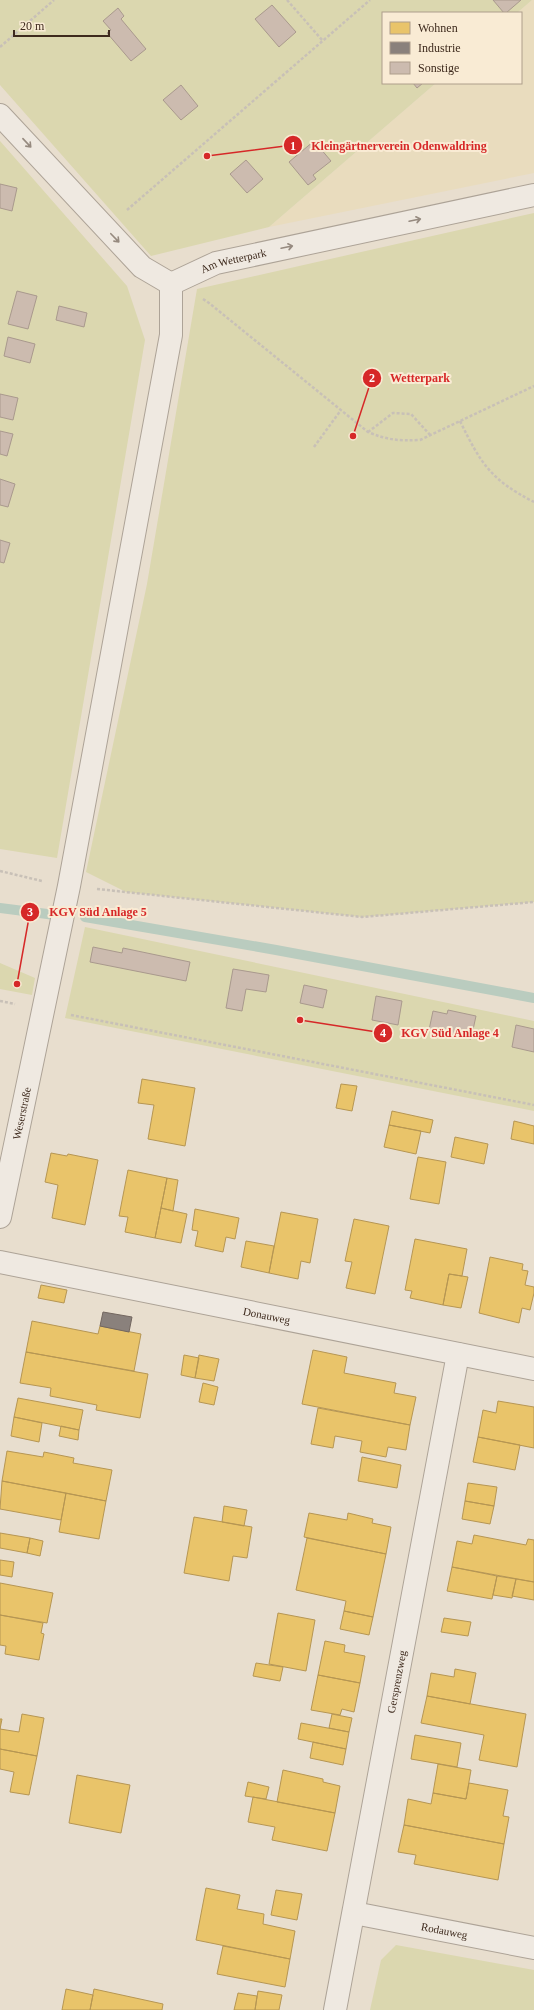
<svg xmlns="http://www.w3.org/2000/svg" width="534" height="2010" font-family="Georgia,serif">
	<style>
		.farmland { fill: #e9dcbe }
		.green { fill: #dbd7af }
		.homes { fill: #e9c46a; stroke: #b69653 }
		.industry { fill: #8a817c; stroke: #736760 }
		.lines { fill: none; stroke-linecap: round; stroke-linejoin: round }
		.stream { stroke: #baccbf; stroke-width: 10 }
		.building { fill: #ccbbaf; stroke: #a9998d }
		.minor-casing { stroke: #ada397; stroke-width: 24 }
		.path { stroke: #c8c0b7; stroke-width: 2.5; stroke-dasharray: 3 2; stroke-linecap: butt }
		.minor { stroke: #efe9e1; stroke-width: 22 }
		.oneway { stroke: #968a7f }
		.labels { text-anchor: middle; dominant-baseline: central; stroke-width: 4; stroke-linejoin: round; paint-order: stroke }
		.street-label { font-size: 11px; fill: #3e2a1d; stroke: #f9ebd4 }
		.leader { fill: none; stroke: #d62828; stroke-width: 1.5 }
		.callout-dot { fill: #d62828; stroke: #f9ebd4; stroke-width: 1.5 }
		.mark-label { font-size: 12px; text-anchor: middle; font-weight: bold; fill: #fff }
		.callout-label { font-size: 12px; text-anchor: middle; font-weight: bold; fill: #d62828; stroke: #f9ebd4; stroke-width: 4; stroke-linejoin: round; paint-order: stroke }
	</style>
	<rect width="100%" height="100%" fill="#e8dece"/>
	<!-- farmland -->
	<path class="farmland" d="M532,0H534V173L269,227L436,83H521V13H517Z"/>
	<!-- green -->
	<path class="green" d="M0,0H532L517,13H383V83H436L269,227L151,256L0,85Z
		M0,141L127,286L145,340L57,858L0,849Z
		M534,213V902L362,917L126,892L86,872L147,584L197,289Z
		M85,927L534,1021V1111L65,1018Z
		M0,963L35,978L32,995L0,989Z
		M396,1945L534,1970V2010H370L381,1960Z"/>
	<!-- homes -->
	<path class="homes" d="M142,1079L195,1088L185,1146L148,1139L154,1105L138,1103Z
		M341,1084L357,1086L352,1111L336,1108Z
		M392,1111L433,1120L430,1133L389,1125Z
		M514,1121L534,1126V1144L511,1139Z
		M389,1125L421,1131L416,1154L384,1147Z
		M455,1137L488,1144L484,1164L451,1157Z
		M51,1153L67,1156L68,1154L98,1160L85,1225L52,1218L58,1185L45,1182Z
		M418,1157L446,1162L439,1204L410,1199Z
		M128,1170L167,1178L155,1238L125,1232L128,1217L119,1216Z
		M167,1178L178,1180L173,1211L161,1208Z
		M161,1208L187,1214L181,1243L155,1238Z
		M195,1209L239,1218L235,1239L226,1237L223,1252L195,1246L198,1231L192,1230Z
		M281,1212L318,1219L310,1263L301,1261L298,1279L269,1273Z
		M354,1219L389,1226L375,1294L346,1288L352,1262L345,1261Z
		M415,1239L467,1249L462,1276L449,1274L443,1305L410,1298L412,1291L405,1290Z
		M246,1241L274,1246L269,1273L241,1267Z
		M490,1257L523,1264L522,1270L528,1271L525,1285L534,1287V1293L530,1310L522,1308L519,1323L479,1313Z
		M449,1274L468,1277L461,1308L443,1305Z
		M41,1285L67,1290L64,1303L38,1298Z
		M32,1321L98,1334L100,1326L141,1334L134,1371L26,1352Z
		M313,1350L347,1357L344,1373L396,1383L394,1393L416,1397L410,1425L302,1404Z
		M26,1352L148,1374L140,1418L96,1410L97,1405L50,1396L51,1388L20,1383Z
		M184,1355L199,1358L195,1378L181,1375Z
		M199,1355L219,1359L214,1381L195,1378Z
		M203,1383L218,1387L214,1405L199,1402Z
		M18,1398L83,1410L79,1430L14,1417Z
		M498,1401L534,1407V1448L478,1437L483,1410L496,1413Z
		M318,1408L410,1425L406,1450L388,1447L386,1457L360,1452L362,1441L335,1436L333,1448L311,1444Z
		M14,1417L42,1423L39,1442L11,1436Z
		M61,1426L79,1430L78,1440L59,1436Z
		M478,1437L520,1445L515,1470L473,1462Z
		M7,1451L43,1457L44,1452L74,1458L73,1463L112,1470L106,1501L2,1481Z
		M362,1457L401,1465L397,1488L358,1481Z
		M2,1481L66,1493L61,1520L0,1509Z
		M468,1483L497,1487L494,1506L465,1501Z
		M66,1493L106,1501L99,1539L59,1532Z
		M465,1501L494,1506L490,1524L462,1519Z
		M224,1506L247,1510L244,1526L222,1522Z
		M309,1513L347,1520L348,1513L373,1519L372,1523L391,1527L386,1554L304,1537Z
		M194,1517L252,1527L247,1558L233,1556L229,1581L184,1573Z
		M0,1533L30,1538L27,1553L0,1548Z
		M474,1535L526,1545L528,1539L534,1540V1582L452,1567L457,1541L472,1544Z
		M30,1538L43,1541L40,1556L27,1553Z
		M307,1538L386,1554L373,1617L344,1611L346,1601L296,1590Z
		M0,1560L14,1562L12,1577L0,1575Z
		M452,1567L497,1576L492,1599L447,1591Z
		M497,1576L516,1579L512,1598L493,1595Z
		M516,1579L534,1582V1600L512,1596Z
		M0,1583L53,1593L47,1623L0,1615Z
		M344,1611L373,1617L369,1635L340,1629Z
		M278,1613L315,1620L306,1671L269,1664Z
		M0,1615L43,1623L41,1633L44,1634L39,1660L5,1654L6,1646L0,1645Z
		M444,1618L471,1622L468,1636L441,1632Z
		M325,1641L345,1645L344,1652L365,1656L360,1683L318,1675Z
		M256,1663L283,1667L280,1681L253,1676Z
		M455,1669L476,1673L470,1704L427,1696L431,1673L454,1677Z
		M318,1675L360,1683L354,1712L342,1709L340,1715L311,1710Z
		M427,1696L526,1714L517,1767L479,1760L484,1735L421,1723Z
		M22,1714L44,1718L37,1756L0,1749V1719H2L0,1729L19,1732Z
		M332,1714L352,1718L349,1732L329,1728Z
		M301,1723L349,1732L346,1749L298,1739Z
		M415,1735L461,1743L457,1767L411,1759Z
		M313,1742L346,1749L343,1765L310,1758Z
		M0,1749L37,1756L29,1795L10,1792L14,1772L0,1769Z
		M438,1764L471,1770L466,1799L433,1793Z
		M283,1770L323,1779V1782L340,1786L335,1813L277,1802Z
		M77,1775L130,1785L121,1833L69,1823Z
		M248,1782L269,1787L266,1799L245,1796Z
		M469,1783L508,1790L503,1816L509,1817L504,1844L404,1825L408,1799L431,1804L433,1793L466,1799Z
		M253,1797L335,1813L327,1851L272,1840L275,1827L248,1822Z
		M404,1825L504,1844L498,1880L414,1864L416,1855L398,1852Z
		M206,1888L240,1895L237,1909L264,1914L263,1924L295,1931L290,1959L196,1940Z
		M276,1890L302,1894L297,1920L271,1915Z
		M223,1946L290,1959L285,1987L217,1974Z
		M66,1989L93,1995L90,2010H62Z
		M94,1989L163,2004L162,2010H90Z
		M258,1991L282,1995L279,2010H255Z
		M238,1993L257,1996L255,2010H234Z"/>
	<!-- industry -->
	<path class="industry" d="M103,1312L132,1317L129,1332L100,1326Z"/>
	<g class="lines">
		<!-- stream -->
		<path class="stream" d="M0,908L55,915
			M85,917L276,950L534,998"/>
	</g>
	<!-- building -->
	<path class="building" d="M493,0H521L506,13H504Z
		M272,5L296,32L279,47L255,19Z
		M118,8L124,16L121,19L146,49L131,61L107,33L111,30L103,21Z
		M413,83H423L417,88Z
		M181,85L198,106L181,120L163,100Z
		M314,141L331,161L313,175L316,179L308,185L289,162Z
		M246,160L263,179L247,193L230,174Z
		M0,184L17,188L12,211L0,208Z
		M17,291L37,296L28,329L8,324Z
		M59,306L87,313L84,327L56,320Z
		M8,337L35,344L30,363L4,356Z
		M0,394L18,398L13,420L0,417Z
		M0,431L13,434L7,456L0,454Z
		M0,479L15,484L8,507L0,505Z
		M0,540L10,543L4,563L0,562Z
		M93,947L122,953L123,948L190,962L186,981L90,962Z
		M233,969L269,975L266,992L246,989L242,1011L226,1008Z
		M304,985L327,990L323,1008L300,1003Z
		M376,996L402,1001L398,1025L372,1020Z
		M448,1010L476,1016L471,1039L429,1030L433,1011L447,1014Z
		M516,1025L534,1029V1052L512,1047Z"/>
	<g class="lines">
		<!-- minor casing -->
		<g class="minor-casing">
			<g id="minor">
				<path d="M0,115L142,267L171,284"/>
				<path id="s1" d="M171,284L216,263L534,195"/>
				<path id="s2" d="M0,1217L69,886L171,335V284"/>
				<path id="s3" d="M0,1262L534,1369"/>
				<path id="s4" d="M354,1913L534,1948"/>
				<path id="s5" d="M335,2010L458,1354"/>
			</g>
		</g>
		<!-- path -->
		<path class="path" d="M287,0L323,41
			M0,47L54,0
			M127,210L370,0
			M203,299L209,303L368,432C387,440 399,441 420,440L534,386
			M460,421C481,464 491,480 534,502
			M368,432L393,413L411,414L431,436
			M314,447L341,410
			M0,871L42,881
			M97,889L362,917L534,902
			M0,1001L15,1004
			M71,1015L534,1105"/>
		<!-- minor -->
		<use href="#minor" class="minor"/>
	</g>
	<!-- one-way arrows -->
	<defs><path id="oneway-shaft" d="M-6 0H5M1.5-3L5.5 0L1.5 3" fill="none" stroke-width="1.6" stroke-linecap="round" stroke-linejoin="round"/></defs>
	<g class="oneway">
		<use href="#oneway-shaft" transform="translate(27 143) rotate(47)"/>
		<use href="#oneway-shaft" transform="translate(415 220) rotate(-12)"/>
		<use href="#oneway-shaft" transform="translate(115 238) rotate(46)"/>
		<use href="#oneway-shaft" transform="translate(287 247) rotate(-12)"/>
	</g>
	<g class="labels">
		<!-- street labels -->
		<g class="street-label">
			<text stroke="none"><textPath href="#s1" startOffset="67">Am Wetterpark</textPath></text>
			<text stroke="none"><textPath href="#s2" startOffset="106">Weserstraße</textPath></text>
			<text stroke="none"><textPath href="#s3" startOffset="272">Donauweg</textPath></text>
			<text stroke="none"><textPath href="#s5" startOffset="334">Gersprenzweg</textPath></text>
			<text stroke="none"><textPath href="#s4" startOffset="92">Rodauweg</textPath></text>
		</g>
	</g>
	<!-- callouts -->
	<path class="leader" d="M207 156L293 145M353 436L372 378M17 984L30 912M300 1020L383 1033"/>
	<g class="callout-dot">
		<circle cx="207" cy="156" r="4"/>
		<circle cx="353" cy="436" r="4"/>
		<circle cx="17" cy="984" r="4"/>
		<circle cx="300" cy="1020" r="4"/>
		<circle cx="293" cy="145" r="10"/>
		<circle cx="372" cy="378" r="10"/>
		<circle cx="30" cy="912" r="10"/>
		<circle cx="383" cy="1033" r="10"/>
	</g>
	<g class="mark-label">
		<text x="293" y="150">1</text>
		<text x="372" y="382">2</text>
		<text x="30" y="916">3</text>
		<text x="383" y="1037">4</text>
	</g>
	<g class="callout-label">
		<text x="399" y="150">Kleingärtnerverein Odenwaldring</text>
		<text x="420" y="382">Wetterpark</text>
		<text x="98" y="916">KGV Süd Anlage 5</text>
		<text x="450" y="1037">KGV Süd Anlage 4</text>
	</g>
	<!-- legend -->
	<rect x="382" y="12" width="140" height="72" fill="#f9ebd4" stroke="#ae9e8b"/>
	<rect x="390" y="22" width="20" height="12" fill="#e9c46a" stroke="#ae9e8b"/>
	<text x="418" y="32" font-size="12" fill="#3e2a1d">Wohnen</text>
	<rect x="390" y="42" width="20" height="12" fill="#8a817c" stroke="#ae9e8b"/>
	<text x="418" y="52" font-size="12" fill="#3e2a1d">Industrie</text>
	<rect x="390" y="62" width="20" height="12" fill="#ccbbaf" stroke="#ae9e8b"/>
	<text x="418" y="72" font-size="12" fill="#3e2a1d">Sonstige</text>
	<!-- scale -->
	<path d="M14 30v6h95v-6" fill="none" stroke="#3e2a1d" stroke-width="2"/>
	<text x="20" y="30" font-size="12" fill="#3e2a1d" stroke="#f9ebd4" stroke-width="3" paint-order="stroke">20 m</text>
</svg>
